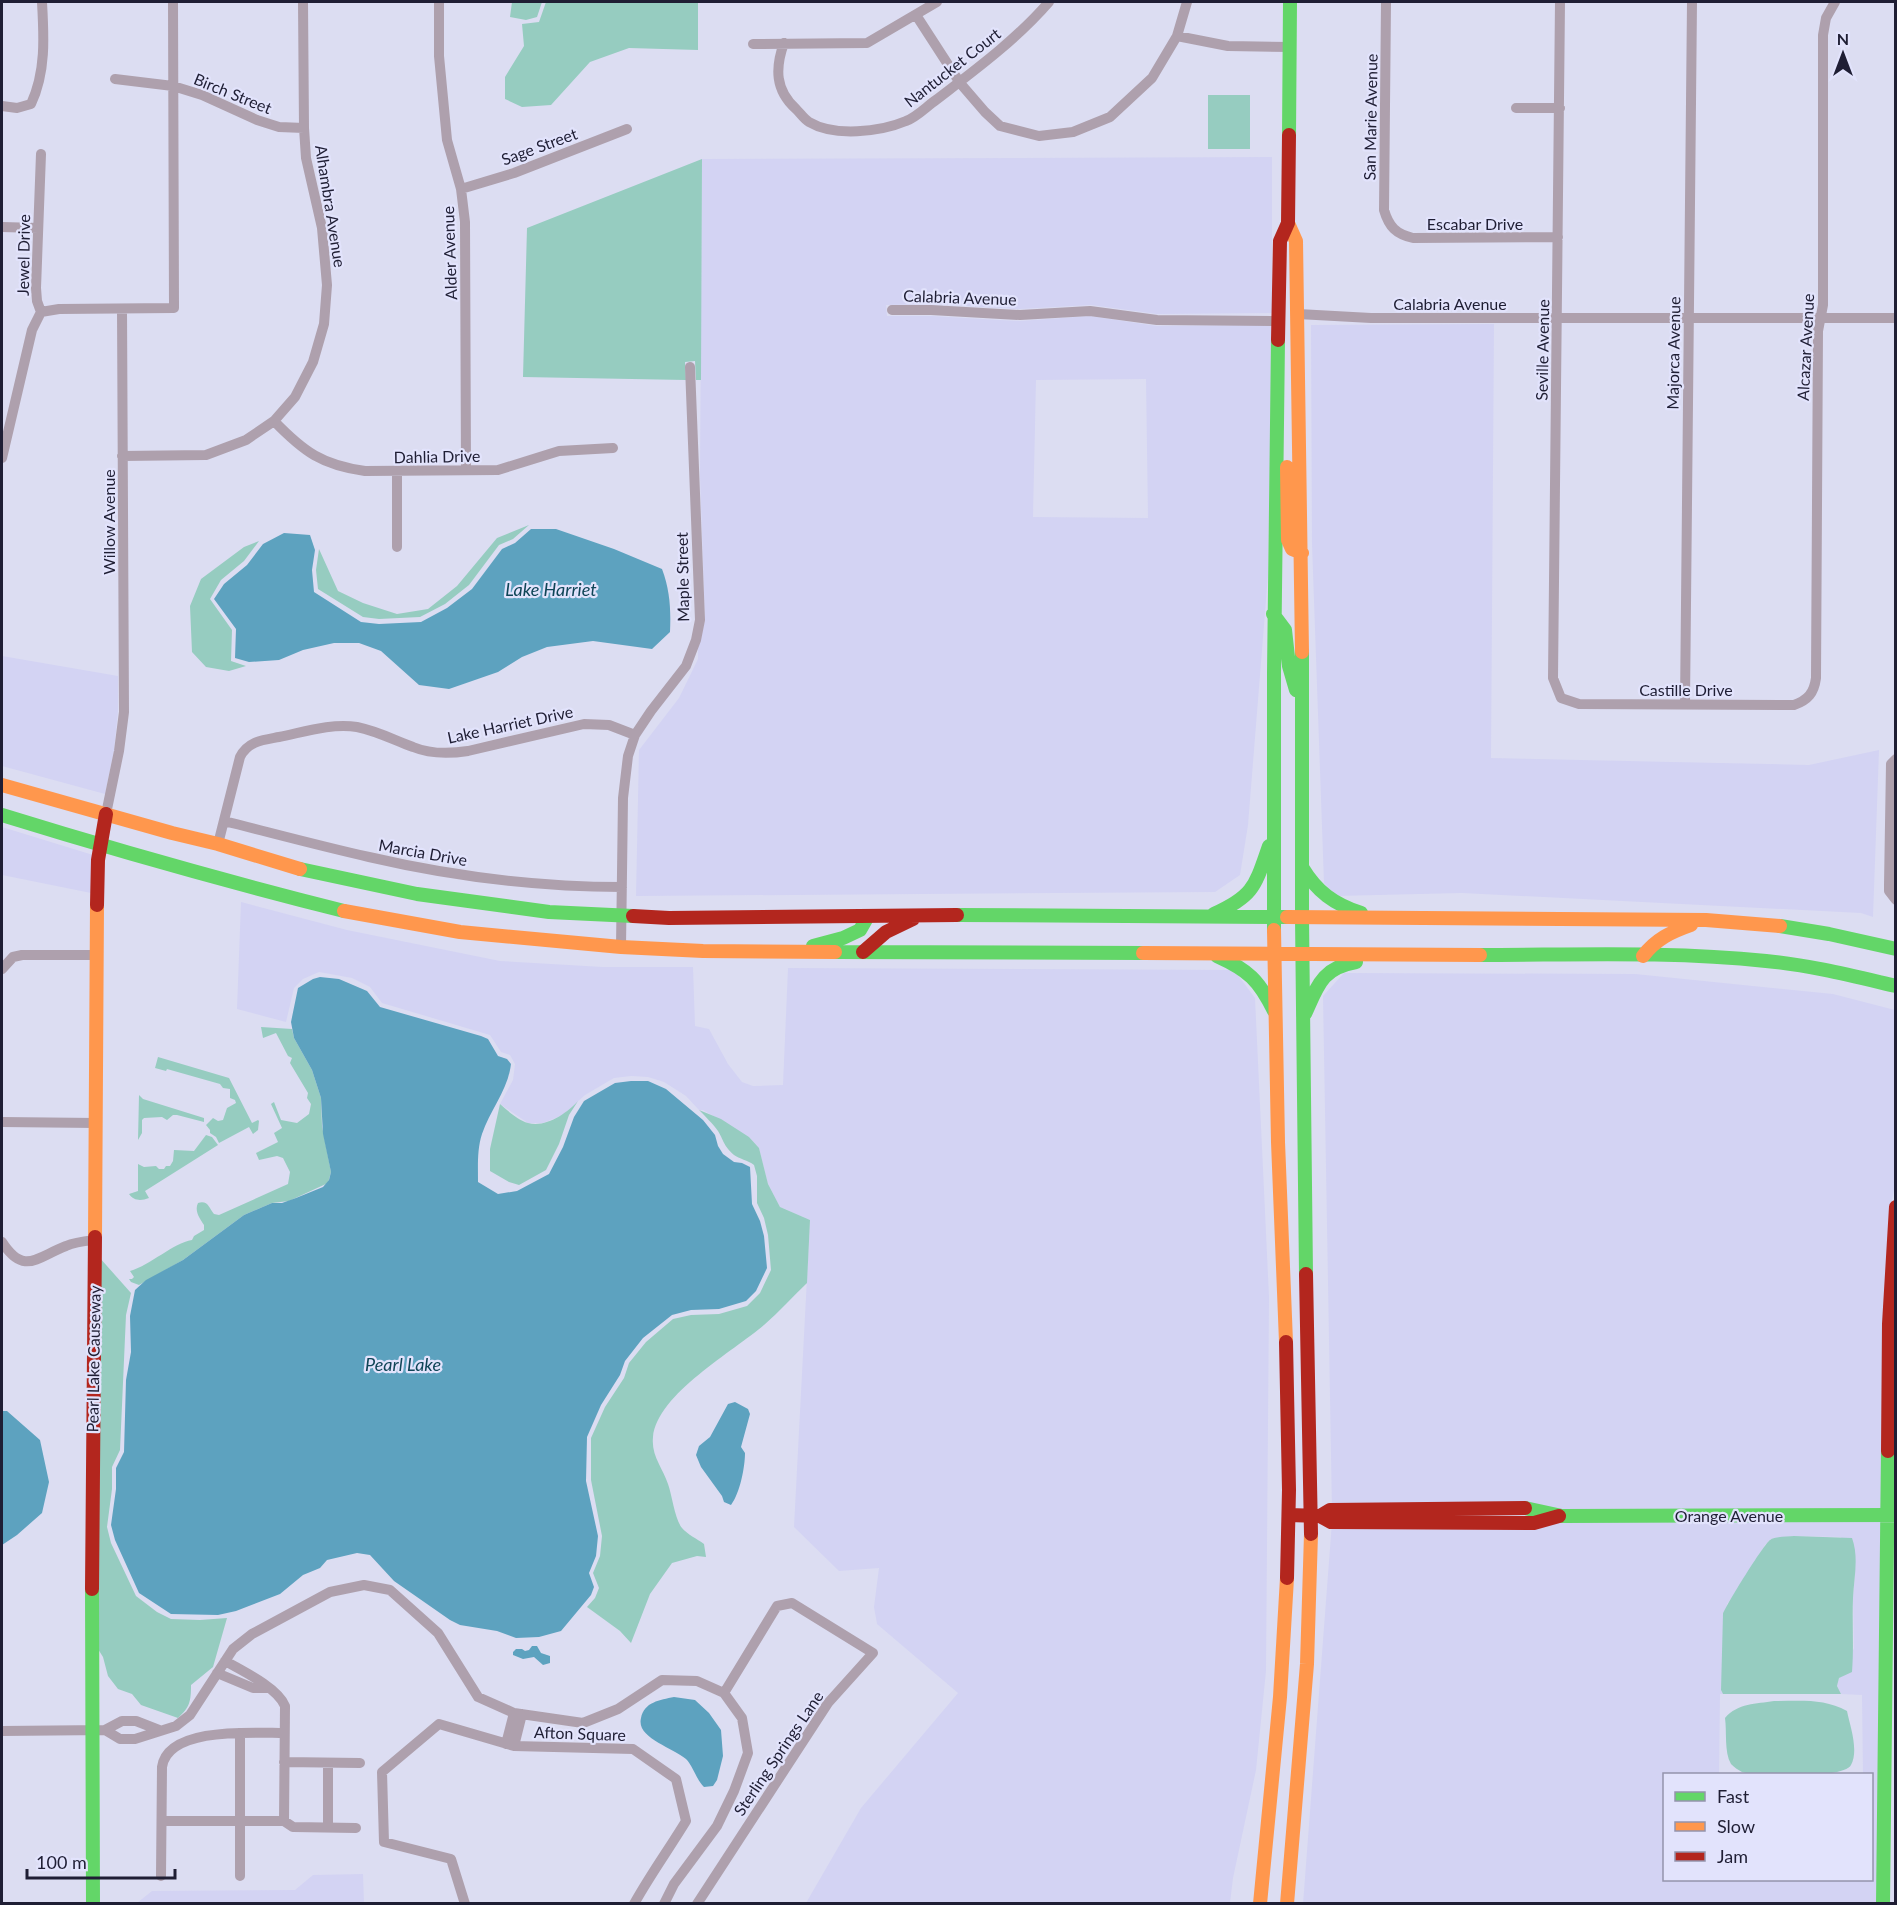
<svg xmlns="http://www.w3.org/2000/svg" width="1897" height="1905" font-family="Lato,sans-serif">
	<style>
		.built { fill: #d3d3f3; fill-rule: evenodd }
		.green { fill: #96ccc0 }
		.water { fill: #5da2bf }
		.lines { fill: none; stroke-linecap: round; stroke-linejoin: round }
		.street { stroke: #aea0ad; stroke-width: 10 }
		.fast { stroke: #63d668; stroke-width: 14 }
		.slow { stroke: #ff974d; stroke-width: 14 }
		.jam { stroke: #b3261e; stroke-width: 14 }
		.labels { text-anchor: middle; dominant-baseline: central; stroke-width: 4.5; stroke-linejoin: round; paint-order: stroke }
		.street-label { font-size: 16px; fill: #1f1e34; stroke: #e2e3fc }
		.water-label { font-size: 18px; font-style: italic; fill: #0f4557; stroke: #e2e3fc }
	</style>
	<rect width="100%" height="100%" fill="#dcddf2"/>
	<!-- built -->
	<path class="built" d="M1272,157V313L1157,314L1091,305L1020,309L931,304L886,305L887,316H931L1020,321L1090,316L1157,326L1272,325L1268,575L1248,825L1240,875L1215,892L636,896L639,750L679,698L698,659V647L705,621L700,476L702,159ZM1146,379L1148,518L1033,517L1036,380Z
		M1494,324L1491,758L1809,765L1879,750L1873,917L1861,913L1462,893L1336,896L1324,883L1312,544L1311,325Z
		M2,656L118,676V712L114,750L105,794L2,766Z
		M2,827L93,855L91,893L2,875Z
		M241,902L347,930L500,961L603,967H693L695,1026L709,1029L728,1064L742,1082L753,1086L783,1085L788,968L1234,970L1255,998L1269,1297L1266,1671L1256,1770L1233,1878L1230,1903H806L861,1808L958,1693L877,1624L874,1607L879,1568L839,1571L794,1527L810,1220L780,1207L768,1184L759,1148L749,1137L703,1110H699L686,1096L664,1082L648,1077L631,1076L614,1078L585,1095L563,1115L543,1123H528L500,1104L513,1080L515,1064L510,1055L501,1052L490,1035L382,1003L370,987L352,978L319,972L303,979L294,988L286,1022L237,1009Z
		M1344,973L1635,974L1833,994L1895,1010L1896,1179L1889,1216L1882,1509L1332,1511L1323,996Z
		M1882,1521L1878,1903L1303,1904L1332,1522ZM1794,1536L1841,1537L1855,1575L1853,1598L1854,1648L1842,1676L1839,1678L1837,1686L1841,1694L1862,1695L1863,1774H1872V1880H1664V1774H1719L1720,1694H1723L1721,1690L1727,1604L1741,1585L1765,1545L1771,1539Z
		M363,1874L364,1903H137L152,1891L295,1890L313,1875Z"/>
	<!-- green -->
	<path class="green" d="M512,2H542L537,17L526,20L510,17Z
		M546,2H698V50L629,48L590,62L551,105L522,107L505,99V77L524,46L522,24L539,22Z
		M1208,95H1250V149H1208Z
		M702,159L701,380H696L695,361L685,362L686,380L523,377L527,228Z
		M529,525L513,539L499,545L469,585L445,604L420,617L379,619L363,617L318,589L316,570L319,549L338,591L363,603L397,614L428,609L457,586L497,538Z
		M259,541L244,561L221,580L210,599L232,630L231,661L246,666L229,671L206,667L192,652L190,606L201,579L244,547Z
		M261,1027L292,1029L294,1038L312,1070L321,1098L322,1126L331,1172L328,1183L289,1201L272,1203L244,1215L183,1260L139,1285L131,1282L129,1279H132L134,1277L130,1271C151,1265 173,1243 192,1240L194,1236L204,1230V1225C200,1219 194,1211 198,1203C208,1200 209,1208 214,1214L219,1215L288,1184L290,1172L283,1158L277,1156L259,1160L256,1153L278,1142L274,1133L282,1128L271,1104L274,1102L281,1120L297,1123L309,1114L311,1104L307,1098L308,1093L290,1063L292,1058L288,1056L276,1033L263,1038Z
		M158,1057L229,1078L252,1123L258,1120L259,1121L258,1130L253,1134L249,1127L219,1143L216,1137L210,1133V1130L206,1125L213,1118L218,1121L223,1120L227,1108L236,1103L235,1100L230,1098V1089L223,1088L220,1084L167,1069L166,1071L155,1068Z
		M139,1095L143,1099L204,1118V1122L177,1115H173L167,1120L162,1117L144,1118L142,1120V1133L138,1140Z
		M578,1101L569,1115L559,1144L546,1170L519,1185L509,1182L490,1171V1149L500,1104C508,1111 518,1120 528,1123C546,1128 567,1113 578,1101Z
		M699,1110L721,1119L749,1137L759,1148L768,1184L780,1207L810,1220L807,1283C792,1297 779,1312 764,1325C734,1351 657,1394 653,1437C651,1456 663,1468 668,1484C672,1495 675,1520 682,1528C687,1534 697,1539 704,1544L706,1557L697,1556L672,1563L650,1594L631,1643L620,1631L587,1607L595,1598L599,1588L593,1573L600,1556L602,1536L591,1480V1438L605,1407L624,1378L629,1363L646,1342L673,1319L691,1315L719,1314L747,1306L760,1293L771,1270L768,1235L764,1218L757,1203V1176L754,1165C748,1160 739,1159 734,1155C723,1145 724,1141 718,1131C713,1124 705,1116 699,1110Z
		M206,1135L212,1137L218,1145L145,1191L149,1198C141,1201 134,1201 129,1194L138,1191V1164L144,1167L156,1166L159,1169H164L166,1166H170L173,1161L174,1150L194,1151Z
		M99,1257L131,1293L126,1315L120,1450L112,1467V1489L107,1527L111,1543L136,1596L157,1612L171,1619L200,1620L227,1618L213,1667L191,1685C191,1701 190,1707 178,1718L141,1705L132,1694L118,1689L108,1676L103,1657L98,1649Z
		M1794,1536L1852,1538C1859,1557 1854,1578 1853,1598C1852,1623 1854,1647 1852,1672L1839,1678L1837,1686L1841,1694H1723L1721,1690L1723,1614C1726,1605 1764,1544 1770,1540C1775,1536 1787,1537 1794,1536Z
		M1774,1701C1800,1701 1824,1698 1847,1711C1850,1726 1859,1750 1851,1765C1844,1779 1758,1777 1742,1772C1738,1770 1734,1767 1731,1764C1724,1752 1727,1732 1725,1718C1738,1703 1756,1704 1774,1701Z"/>
	<!-- water -->
	<path class="water" d="M531,529H556L614,549L662,569C670,590 671,610 670,632L652,649L593,641L547,647L522,657L498,672L449,689L419,685L381,651L359,643H334L303,650L279,660L249,662L235,658L236,629L214,599L224,584L247,565L263,544L284,533L310,535L315,550L312,570L314,592L361,622L379,624L421,622L447,608L472,589L502,549L515,543Z
		M320,977L339,979L367,991L380,1007L481,1036L488,1039L498,1056L507,1059L511,1064C508,1090 490,1110 482,1134C477,1149 478,1166 478,1182L498,1194L517,1191L549,1174L563,1147L574,1117L584,1101L615,1083L631,1081H648L666,1089L703,1120L715,1135L718,1146L723,1154L734,1162L742,1163L750,1167L752,1204L760,1221L764,1236L767,1268L756,1291L746,1301L719,1309L691,1310L672,1315L643,1338L625,1361L620,1375L601,1405L587,1437L586,1481L598,1536L596,1556L589,1573L594,1587L591,1595L561,1631L539,1637L516,1638L497,1631L460,1625L450,1620L394,1581L370,1555L357,1553L327,1560L320,1568L303,1575L280,1594L236,1611L218,1615L171,1614L139,1593L115,1540L111,1525L116,1489V1468L124,1452L126,1380L131,1352L130,1316L135,1290L146,1280L183,1260L244,1215L272,1203H282L296,1198L323,1187L329,1180L331,1172L323,1134L321,1098L312,1070L294,1038L291,1022L298,988L313,979Z
		M735,1402L748,1409L750,1414L741,1447L745,1453C745,1467 740,1493 731,1505L724,1502L722,1496L701,1467L696,1455L699,1446L710,1437L728,1404Z
		M2,1411H7L40,1440L49,1482L42,1513L17,1535L2,1545Z
		M532,1646H537L541,1653L550,1656V1663L543,1665L534,1657L523,1659L513,1655V1652L516,1649H522L525,1651L529,1650Z
		M674,1697L695,1700L709,1713L721,1730L723,1756L717,1780L713,1786L704,1787C696,1779 693,1766 686,1759C672,1747 636,1738 641,1718C644,1702 660,1700 674,1697Z"/>
	<g class="lines">
		<!-- street -->
		<path class="street" d="M439,2V56L447,140L461,189L465,222L466,470
			M1386,2L1384,210C1389,227 1396,234 1413,238L1558,237
			M1560,2L1553,678L1561,698L1579,704L1794,705C1808,700 1814,693 1816,678L1818,331L1823,305V35L1826,18L1835,2
			M916,15L960,83L985,112L1000,126L1039,136L1073,132L1110,117L1152,78L1177,36L1187,2
			M1177,36L1228,46L1290,47
			M784,43C775,68 775,90 796,109C800,113 804,119 809,122C834,137 880,132 906,121C917,117 927,106 936,100C975,70 1016,40 1049,2
			M753,44L867,43L937,2
			M115,79L173,86L202,95L257,120L279,127L304,128
			M2,106L17,108L31,104C46,72 44,37 42,2
			M1516,108H1560
			M41,154L36,288L37,301L41,312
			M461,189L514,173L627,129
			M2,227L38,228
			M892,310H931L1020,315L1090,311L1157,320L1278,321
			M41,312L59,309L174,308L173,2
			M1298,314L1371,318H1896
			M274,421C304,452 322,465 365,471L498,470L559,451L613,448
			M122,456L206,455L246,440L274,421L295,397L313,362L324,324L327,285L322,228L306,158L304,128L303,2
			M2,458L32,330L41,312
			M397,547V471
			M1685,704L1692,2
			M1896,759L1891,764L1889,885V891L1896,900
			M106,814L119,751L124,712L122,309
			M224,821C272,833 320,846 369,857C451,876 538,887 622,887
			M218,844L240,757C248,741 263,740 279,737C304,732 331,723 357,727C377,731 394,740 413,747C430,754 449,754 468,751L584,724L609,725L635,735
			M621,947L623,798L628,756L635,735L651,711L686,666L696,640L700,620L690,367
			M2,969L13,957L22,955H95
			M2,1122L96,1123
			M2,1242C24,1276 37,1257 66,1246C75,1242 85,1241 94,1240
			M225,1661C243,1671 278,1688 285,1706L284,1821
			M217,1673L253,1688H267
			M105,1730L120,1739H135L176,1726L190,1715L233,1649L252,1634L330,1592L364,1585L390,1590L438,1633L478,1697L514,1713L583,1723L618,1709L662,1680L697,1681L724,1693L742,1718L748,1753L734,1791L717,1826L674,1884L664,1904
			M2,1731L105,1730L122,1721H136L159,1730
			M240,1733V1876
			M506,1744L514,1713
			M514,1746L522,1714
			M284,1762L360,1763
			M328,1763V1828
			M162,1821H284L293,1827L356,1828
			M161,1876L162,1767C168,1726 255,1733 284,1733
			M465,1904L451,1859L384,1842L382,1772L439,1724L514,1746L633,1749L676,1779L686,1821C669,1849 650,1875 634,1904
			M697,1904L828,1703L873,1653L792,1603L777,1606L724,1693"/>
		<!-- fast -->
		<path class="fast" d="M1289,135L1290,2
			M1273,614L1285,630L1289,666L1296,690
			M1302,652V918L1306,1274
			M2,815C115,850 229,882 344,911
			M1302,867C1317,892 1334,904 1361,913
			M300,869L417,894L549,912L633,916
			M1214,914C1254,896 1255,886 1269,846
			M957,915L1287,917
			M1780,926L1829,934L1896,949
			M1274,930V673L1278,340
			M813,946L843,938L860,930L868,916
			M835,952L1143,953
			M1480,955C1575,955 1671,951 1766,961C1810,965 1853,976 1896,986
			M1217,956C1248,970 1259,980 1274,1011
			M1305,1014C1318,985 1322,968 1356,962
			M1525,1508L1562,1516L1896,1515
			M92,1589L93,1904
			M1883,1904L1888,1451"/>
		<!-- slow -->
		<path class="slow" d="M1288,223L1296,241L1302,652
			M1287,467L1288,540L1292,549L1302,553
			M2,785L172,833L218,844L300,869
			M344,911L460,932L621,947L703,951L835,952
			M1287,917L1706,920L1780,926
			M1274,930L1278,1142L1286,1342
			M1143,953L1480,955
			M1643,956C1656,939 1671,932 1691,925
			M95,1237L97,905
			M1260,1904L1280,1697L1287,1578
			M1287,1904L1307,1664L1311,1534"/>
		<!-- jam -->
		<path class="jam" d="M1278,340L1280,241L1288,223L1289,135
			M97,905L98,860L106,814
			M633,916L669,918L957,915
			M863,952L886,932L913,919
			M1306,1274L1311,1534
			M1286,1342L1289,1490L1287,1578
			M1888,1451L1889,1324L1896,1207
			M1289,1515L1320,1516L1331,1522L1534,1523L1559,1516
			M1320,1516L1330,1510L1525,1508
			M92,1589L95,1237"/>
	</g>
	<g class="labels">
		<!-- street labels -->
		<g class="street-label">
			<text transform="translate(952 67) rotate(-38)">Nantucket Court</text>
			<text transform="translate(233 93) rotate(22)">Birch Street</text>
			<text transform="translate(1370 117) rotate(-89)">San Marie Avenue</text>
			<text transform="translate(539 146) rotate(-20)">Sage Street</text>
			<text transform="translate(331 206) rotate(81)">Alhambra Avenue</text>
			<text x="1475" y="223">Escabar Drive</text>
			<text transform="translate(449 253) rotate(-92)">Alder Avenue</text>
			<text transform="translate(23 255) rotate(-89)">Jewel Drive</text>
			<text transform="translate(960 297) rotate(2)">Calabria Avenue</text>
			<text x="1450" y="303">Calabria Avenue</text>
			<text transform="translate(1805 347) rotate(-87)">Alcazar Avenue</text>
			<text transform="translate(1542 350) rotate(-89)">Seville Avenue</text>
			<text transform="translate(1673 353) rotate(-89)">Majorca Avenue</text>
			<text transform="translate(437 456) rotate(-1)">Dahlia Drive</text>
			<text transform="translate(108 522) rotate(-90)">Willow Avenue</text>
			<text transform="translate(682 577) rotate(-91)">Maple Street</text>
			<text x="1686" y="689">Castille Drive</text>
			<text transform="translate(510 724) rotate(-12)">Lake Harriet Drive</text>
			<text transform="translate(423 852) rotate(10)">Marcia Drive</text>
			<text transform="translate(93 1359) rotate(-89)">Pearl Lake Causeway</text>
			<text x="1729" y="1515">Orange Avenue</text>
			<text transform="translate(580 1733) rotate(2)">Afton Square</text>
			<text transform="translate(778 1753) rotate(-56)">Sterling Springs Lane</text>
		</g>
		<!-- water labels -->
		<g class="water-label">
			<text x="551" y="589">Lake Harriet</text>
			<text x="403" y="1364">Pearl Lake</text>
		</g>
	</g>
	<!-- border -->
	<rect width="1897" height="1905" fill="none" stroke="#1f1e34" stroke-width="6"/>
	<!-- legend -->
	<rect x="1663" y="1773" width="210" height="108" fill="#e2e3fc" stroke="#9494ac" stroke-width="1.5"/>
	<rect x="1675" y="1792" width="30" height="9" fill="#63d668" stroke="#9494ac" stroke-width="1.5"/>
	<text x="1717" y="1803" font-size="18" fill="#1f1e34">Fast</text>
	<rect x="1675" y="1822" width="30" height="9" fill="#ff974d" stroke="#9494ac" stroke-width="1.5"/>
	<text x="1717" y="1833" font-size="18" fill="#1f1e34">Slow</text>
	<rect x="1675" y="1852" width="30" height="9" fill="#b3261e" stroke="#9494ac" stroke-width="1.5"/>
	<text x="1717" y="1863" font-size="18" fill="#1f1e34">Jam</text>
	<!-- north arrow -->
	<g transform="translate(1843 54)" stroke="#e2e3fc" stroke-width="4.5" paint-order="stroke">
	<path d="M0-4.5L10 22L0 15L-10 22Z" fill="#1f1e34"/>
	<text y="-9" font-size="16" font-weight="bold" text-anchor="middle" fill="#1f1e34">N</text>
	</g>
	<!-- scale -->
	<path d="M27 1869v9h148v-9" fill="none" stroke="#1f1e34" stroke-width="3"/>
	<text x="36" y="1869" font-size="18" fill="#1f1e34" stroke="#e2e3fc" stroke-width="4.5" paint-order="stroke">100 m</text>
</svg>
